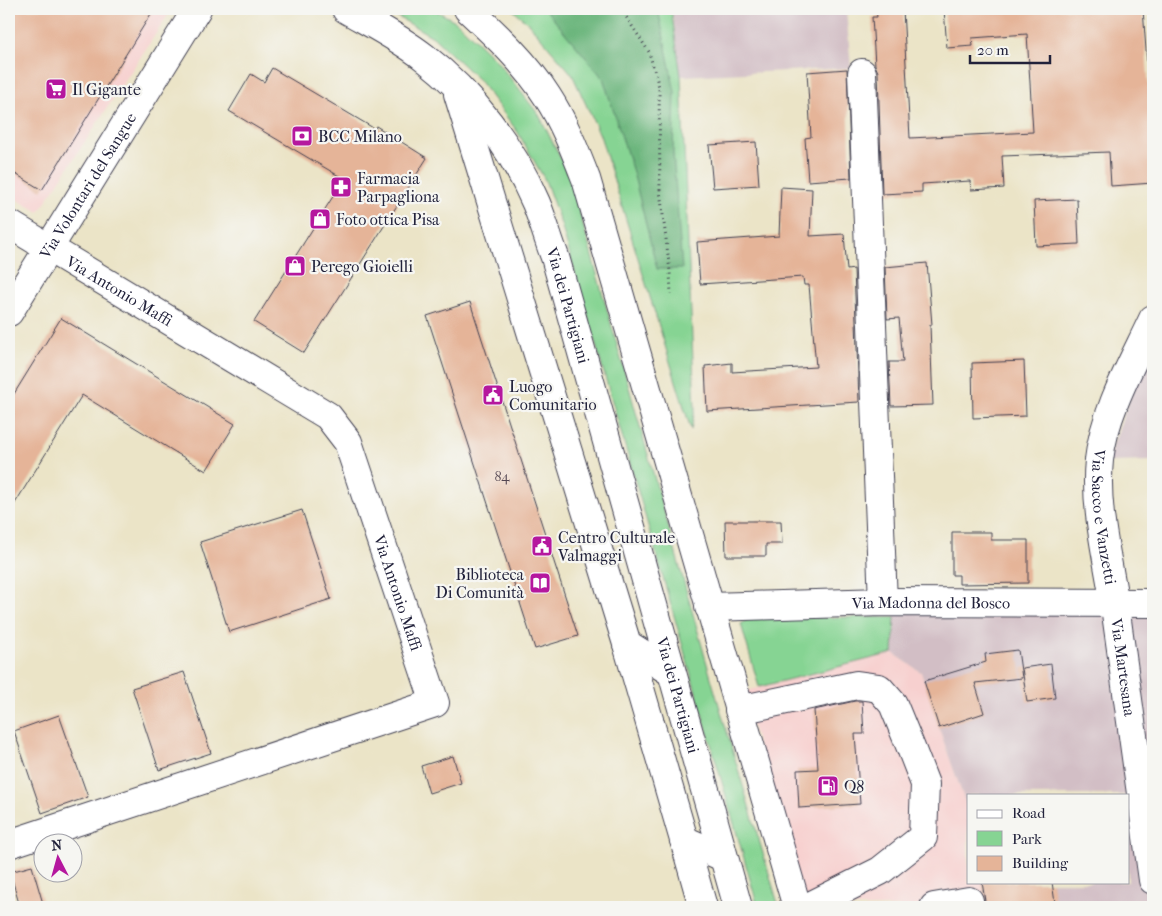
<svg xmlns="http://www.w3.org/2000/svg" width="1162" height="916" font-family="'IM FELL French Canon',serif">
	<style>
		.built { fill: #f7d0cf }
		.industrial { fill: #d2bec5 }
		.green { fill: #86d493; stroke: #547b67 }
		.forest { fill: #6cb67d; stroke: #476c5c }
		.building { fill: #e5b498 }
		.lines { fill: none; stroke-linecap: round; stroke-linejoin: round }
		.minor-casing { stroke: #403f50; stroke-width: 30 }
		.path { stroke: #403f50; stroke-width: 3; stroke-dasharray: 1 4; stroke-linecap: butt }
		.minor { stroke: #fff; stroke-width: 28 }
		.labels { text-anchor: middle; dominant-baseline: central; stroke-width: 4.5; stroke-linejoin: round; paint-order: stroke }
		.number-label { font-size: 14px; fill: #534652 }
		.poi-label { font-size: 16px; fill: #22223b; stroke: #f6f6f2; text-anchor: start }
		.street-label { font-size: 16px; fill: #22223b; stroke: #f6f6f2 }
	</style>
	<rect width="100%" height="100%" fill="#f6f6f2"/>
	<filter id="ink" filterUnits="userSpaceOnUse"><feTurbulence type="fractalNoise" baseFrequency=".02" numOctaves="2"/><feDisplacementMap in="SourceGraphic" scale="10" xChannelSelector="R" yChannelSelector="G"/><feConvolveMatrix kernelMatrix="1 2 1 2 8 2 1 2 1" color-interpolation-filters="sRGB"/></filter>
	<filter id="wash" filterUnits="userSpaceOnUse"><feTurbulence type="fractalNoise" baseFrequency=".0096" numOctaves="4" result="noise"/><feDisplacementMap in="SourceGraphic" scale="20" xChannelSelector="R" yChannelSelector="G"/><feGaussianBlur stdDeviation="1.12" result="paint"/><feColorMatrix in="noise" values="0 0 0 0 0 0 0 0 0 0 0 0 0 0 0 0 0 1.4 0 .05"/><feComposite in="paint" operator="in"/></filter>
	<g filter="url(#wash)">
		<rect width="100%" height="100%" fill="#ebe4c7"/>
		<!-- built -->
		<path class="built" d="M9,9H172L39,212L9,195Z
			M893,653L921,672L939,728L968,810V882H982L986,907H806L742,692Z"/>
		<!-- industrial -->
		<path class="industrial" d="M672,9H846L851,68L681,76Z
			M1153,334V461L1107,462Z
			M895,610L1153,614V907H986L982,882H1128V795H968V810L939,728L921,672L893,653Z"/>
		<!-- green -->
		<path class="green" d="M384,9H433L457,22L496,60L539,115L569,175L713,685L779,907H758L561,224L545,180L517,131L479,80L433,37Z
			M512,9H671L681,76L695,409L691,430L600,135L572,74L529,24Z
			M895,617L893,653L759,687L741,624L749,618Z"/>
		<!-- forest -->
		<path class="forest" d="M545,9H658L675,92L673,153L682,269H657L633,172L603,78Z"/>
		<g id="blocks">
			<!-- building -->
			<path class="building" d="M9,9H154L42,190L9,170Z
				M876,9H903L910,138L1033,132L1027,34L972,38L973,46L947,48L944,9H1143L1149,91H1153V183L1111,186L1109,152L1002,156L1004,188L971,190L970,181L922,184V192L882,194L878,72L875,65L872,17H877Z
				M272,68L375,129L376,126L427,158L304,353L254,322L344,179L229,111L251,74L264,82Z
				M847,69L851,178L808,181L805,138L811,137L807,72Z
				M756,142L759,185L713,188L709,145Z
				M781,187L812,189L810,236L844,234L847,270L854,269L859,402L707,411L705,366L732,363V372L816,367L809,285H804L803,277L700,284L697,242L779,236Z
				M1077,199L1079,244L1036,246L1034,201Z
				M927,263L932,325H930L933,405L891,406L889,362H903L899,318L887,319L885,267Z
				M470,302L578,636L535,649L427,316Z
				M61,318L235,424L206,471L82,395L9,513V402Z
				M1024,361L1026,416L973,418L972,363Z
				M302,510L331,599L229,632L200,542Z
				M725,521H781L782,544H766V556H726Z
				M952,532H991V540H1028V583L959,584V575H952Z
				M1018,650L1022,678L975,683L984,713L939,728L924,681L986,662L985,654Z
				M1051,664L1055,698L1027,702L1022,668Z
				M184,672L211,753L159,770L132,688Z
				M855,701H862L864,734H855L860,804L799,808L797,770L818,769L814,710Z
				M59,715L88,797L42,813L14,731Z
				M453,756L461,783L429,793L421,766Z
				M32,866L44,907H20L10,872Z
				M982,882H1052L1055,903L1032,907H986Z"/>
		</g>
	</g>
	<g filter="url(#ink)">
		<use href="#blocks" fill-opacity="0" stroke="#403f50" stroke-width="1"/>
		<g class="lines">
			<!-- minor casing -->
			<g class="minor-casing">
				<g id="minor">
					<path id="s1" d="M346,9C372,24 400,38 424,57C472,94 512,147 536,203C543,220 548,239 555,257L738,907"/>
					<path d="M468,9C496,35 526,63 547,96C564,122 575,151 586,179L797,907"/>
					<path d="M862,73L883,602"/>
					<path d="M458,94L627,644L671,672"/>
					<path id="s2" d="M9,224L328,416L348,442L435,703L9,844"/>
					<path id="s3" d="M9,312L197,9"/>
					<path id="s4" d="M1153,319C1133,362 1104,412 1099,460C1094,509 1108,558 1115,606C1128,697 1140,789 1153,880"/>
					<path id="s5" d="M709,607L883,602L1153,603"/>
					<path d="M627,644L684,840L723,857"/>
					<path d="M739,710L857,685L879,688L893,704L911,748L925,784L923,837L880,871L808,907"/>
					<path d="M684,840L703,907"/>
					<path d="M934,907L969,901L970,907"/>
				</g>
			</g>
			<!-- path -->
			<path class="path" d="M621,9L649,52L659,87L660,191L670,271L671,294"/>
			<!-- minor -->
			<use href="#minor" class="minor"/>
		</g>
	</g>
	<!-- icons -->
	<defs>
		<g id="supermarket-square" transform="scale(1.125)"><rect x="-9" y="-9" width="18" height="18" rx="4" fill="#b5179e" stroke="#f6f6f2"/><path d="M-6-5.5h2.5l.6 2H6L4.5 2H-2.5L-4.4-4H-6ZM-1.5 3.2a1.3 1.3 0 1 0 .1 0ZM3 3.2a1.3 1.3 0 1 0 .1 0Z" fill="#fff"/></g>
		<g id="bank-square" transform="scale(1.125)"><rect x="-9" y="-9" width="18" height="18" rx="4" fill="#b5179e" stroke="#f6f6f2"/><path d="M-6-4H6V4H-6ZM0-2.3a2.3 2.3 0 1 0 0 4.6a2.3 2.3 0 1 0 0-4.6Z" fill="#fff"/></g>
		<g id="pharmacy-square" transform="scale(1.125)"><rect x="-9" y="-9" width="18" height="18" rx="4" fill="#b5179e" stroke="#f6f6f2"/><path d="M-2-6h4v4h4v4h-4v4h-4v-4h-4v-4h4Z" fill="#fff"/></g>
		<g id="shop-square" transform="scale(1.125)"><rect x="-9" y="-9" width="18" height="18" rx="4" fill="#b5179e" stroke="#f6f6f2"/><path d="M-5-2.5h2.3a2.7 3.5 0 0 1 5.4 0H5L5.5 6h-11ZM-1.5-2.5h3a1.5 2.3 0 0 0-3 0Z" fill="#fff"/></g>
		<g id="civic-square" transform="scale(1.125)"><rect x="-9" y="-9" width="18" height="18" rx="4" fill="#b5179e" stroke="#f6f6f2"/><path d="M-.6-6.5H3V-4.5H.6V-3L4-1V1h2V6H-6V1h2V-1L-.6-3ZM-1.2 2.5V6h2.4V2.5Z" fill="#fff"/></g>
		<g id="library-square" transform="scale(1.125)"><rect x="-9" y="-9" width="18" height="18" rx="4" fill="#b5179e" stroke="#f6f6f2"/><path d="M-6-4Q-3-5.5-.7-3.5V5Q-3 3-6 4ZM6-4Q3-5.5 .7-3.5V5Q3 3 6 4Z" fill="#fff"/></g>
		<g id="fuel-square" transform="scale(1.125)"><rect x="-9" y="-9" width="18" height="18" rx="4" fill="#b5179e" stroke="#f6f6f2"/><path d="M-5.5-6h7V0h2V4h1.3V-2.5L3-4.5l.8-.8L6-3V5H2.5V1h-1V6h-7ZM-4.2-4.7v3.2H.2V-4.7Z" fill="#fff"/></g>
	</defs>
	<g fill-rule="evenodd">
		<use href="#supermarket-square" x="56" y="89"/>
		<use href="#bank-square" x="302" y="136"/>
		<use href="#pharmacy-square" x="341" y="187"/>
		<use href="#shop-square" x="320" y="219"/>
		<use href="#shop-square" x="295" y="266"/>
		<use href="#civic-square" x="493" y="395"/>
		<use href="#civic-square" x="542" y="546"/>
		<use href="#library-square" x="540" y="583"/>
		<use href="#fuel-square" x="828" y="786"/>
	</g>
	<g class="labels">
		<!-- number labels -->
		<g class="number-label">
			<text x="502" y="476">84</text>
		</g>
		<!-- poi labels -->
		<g class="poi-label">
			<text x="72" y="89">Il Gigante</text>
			<text x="318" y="136">BCC Milano</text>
			<text x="357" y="178">Farmacia<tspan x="357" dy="18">Parpagliona</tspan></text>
			<text x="336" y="219">Foto ottica Pisa</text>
			<text x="311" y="266">Perego Gioielli</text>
			<text x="509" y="386">Luogo<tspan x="509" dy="18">Comunitario</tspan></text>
			<text x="558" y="537">Centro Culturale<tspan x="558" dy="18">Valmaggi</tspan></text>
			<text x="524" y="574" text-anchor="end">Biblioteca<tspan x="524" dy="18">Di Comunità</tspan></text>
			<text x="844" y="786">Q8</text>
		</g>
		<!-- street labels -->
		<g class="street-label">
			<text stroke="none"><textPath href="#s3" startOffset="149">Via Volontari del Sangue</textPath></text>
			<text stroke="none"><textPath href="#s2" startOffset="129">Via Antonio Maffi</textPath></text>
			<text stroke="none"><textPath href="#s1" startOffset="385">Via dei Partigiani</textPath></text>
			<text stroke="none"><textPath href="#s4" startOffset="209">Via Sacco e Vanzetti</textPath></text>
			<text stroke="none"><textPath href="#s2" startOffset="564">Via Antonio Maffi</textPath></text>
			<text stroke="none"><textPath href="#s5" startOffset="222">Via Madonna del Bosco</textPath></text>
			<text stroke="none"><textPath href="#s4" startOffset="361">Via Martesana</textPath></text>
			<text stroke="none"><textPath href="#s1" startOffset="790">Via dei Partigiani</textPath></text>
		</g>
	</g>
	<!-- margin -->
	<rect width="1162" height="916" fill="none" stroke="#f6f6f2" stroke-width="30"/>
	<!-- legend -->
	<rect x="967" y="794" width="162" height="90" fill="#f6f6f2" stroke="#a1a1a9"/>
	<rect x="977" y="810" width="25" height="8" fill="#ffffff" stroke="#a1a1a9"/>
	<text x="1012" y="818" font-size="15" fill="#22223b">Road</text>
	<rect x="977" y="831" width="25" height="15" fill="#86d493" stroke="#a1a1a9"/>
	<text x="1012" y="844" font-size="15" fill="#22223b">Park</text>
	<rect x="977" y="856" width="25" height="15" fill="#e5b498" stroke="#a1a1a9"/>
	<text x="1012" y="868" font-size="15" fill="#22223b">Building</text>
	<!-- north arrow -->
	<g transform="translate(58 858) rotate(354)"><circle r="24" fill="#f6f6f2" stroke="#a1a1a9"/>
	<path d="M0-4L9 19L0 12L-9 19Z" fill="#b5179e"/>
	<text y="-8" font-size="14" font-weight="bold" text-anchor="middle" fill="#22223b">N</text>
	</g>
	<!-- scale -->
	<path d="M970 55v8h80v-8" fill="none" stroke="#22223b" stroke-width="2.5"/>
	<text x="977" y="55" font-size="15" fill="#22223b" stroke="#f6f6f2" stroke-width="4" paint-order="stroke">20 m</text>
</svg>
